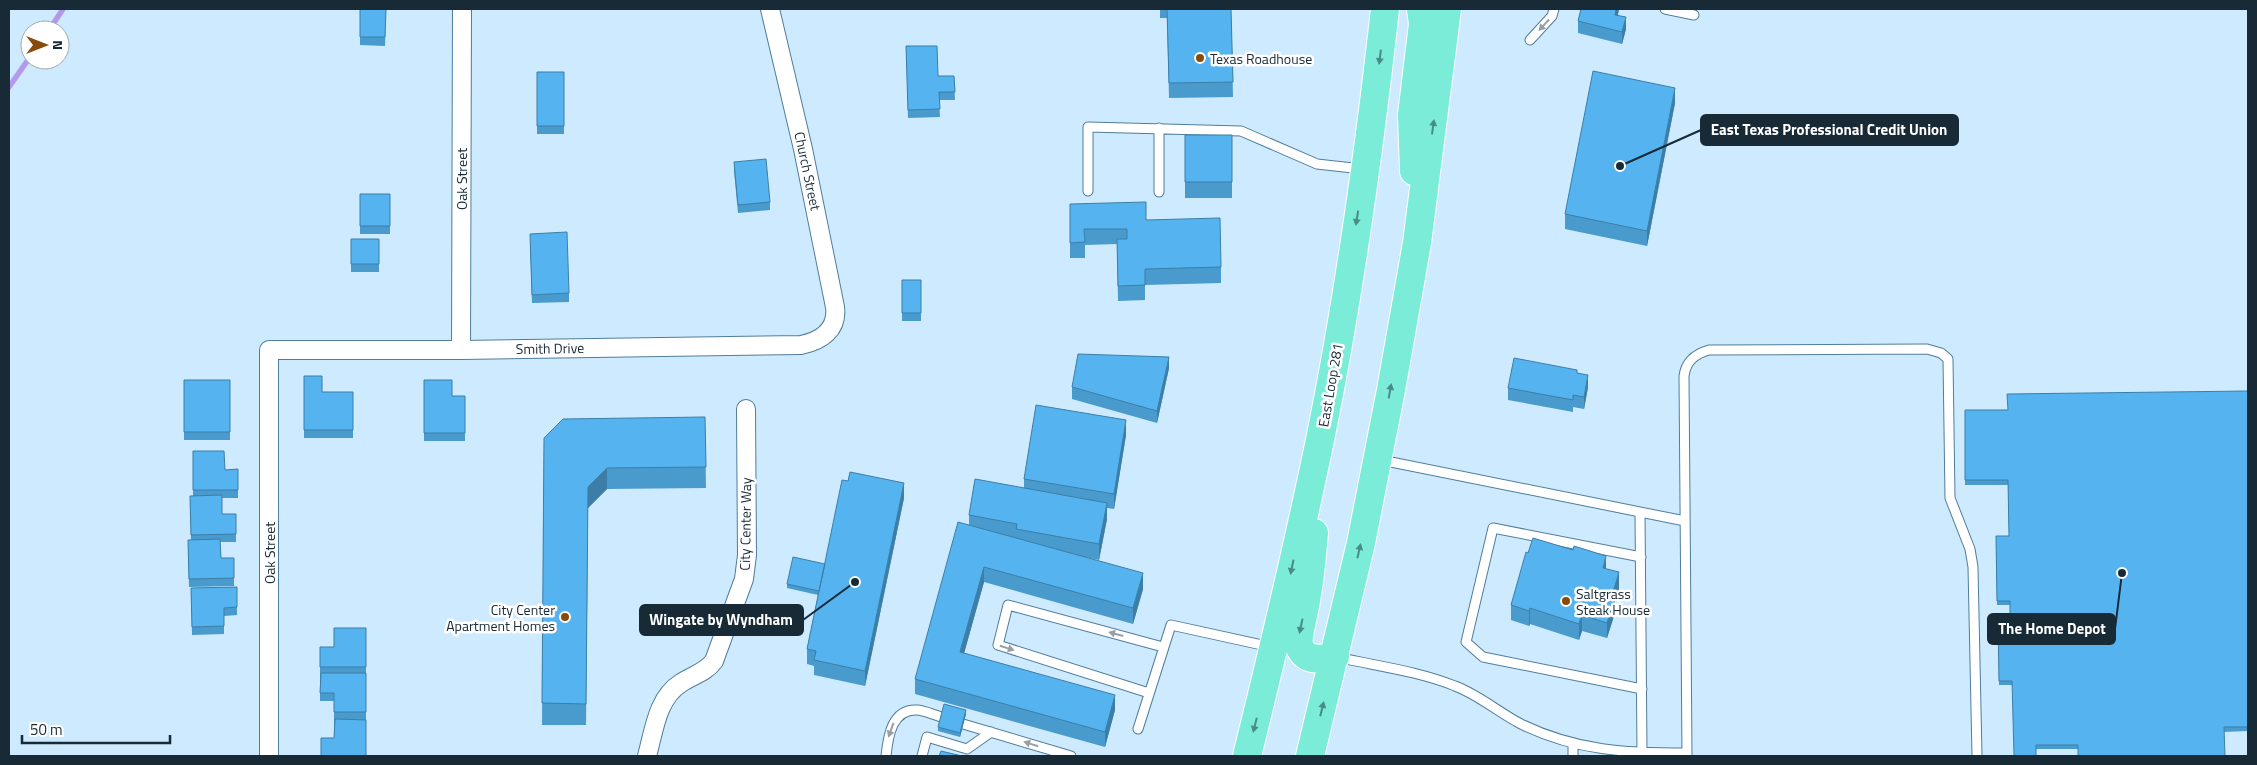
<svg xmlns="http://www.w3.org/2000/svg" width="2257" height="765" font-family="'Titillium Web',sans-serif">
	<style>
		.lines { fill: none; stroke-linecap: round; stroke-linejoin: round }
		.stream { stroke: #b498ed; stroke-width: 5.5 }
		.service-casing { stroke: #507d9b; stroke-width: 11 }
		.minor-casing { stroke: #507d9b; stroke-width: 20 }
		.trunk-casing { stroke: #fff; stroke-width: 30 }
		.service { stroke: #fff; stroke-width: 9 }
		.minor { stroke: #fff; stroke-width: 18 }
		.trunk { stroke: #7becd8; stroke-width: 28 }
		.wall { fill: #499bce }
		.shaded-wall { fill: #3c7ea7 }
		.building { fill: #55b4ef; stroke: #3c7ea7 }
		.oneway { fill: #979fa5 }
		.oneway2 { fill: #498b87 }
		.poi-dot { fill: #894b0c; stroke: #fff; stroke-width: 2 }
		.labels { text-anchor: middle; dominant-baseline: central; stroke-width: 5; stroke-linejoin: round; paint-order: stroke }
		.poi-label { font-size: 14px; fill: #172a36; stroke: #fff; text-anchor: start }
		.street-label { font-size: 14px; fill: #172a36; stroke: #fff }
		.leader { fill: none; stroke: #172a36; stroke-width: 2 }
		.callout-dot { fill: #172a36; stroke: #fff; stroke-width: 2 }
		.callout { fill: #172a36; stroke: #172a36; stroke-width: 2 }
		.callout-label { font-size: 15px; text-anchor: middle; font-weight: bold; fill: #fff }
	</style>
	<rect width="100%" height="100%" fill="#ceeaff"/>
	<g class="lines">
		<!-- stream -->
		<path class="stream" d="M49,30L63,9
			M9,87L30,57"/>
		<!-- service casing -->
		<g class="service-casing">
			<path id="service" d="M1665,9L1694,15
				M1530,40L1552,16L1554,9
				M1088,191V127L1241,131L1317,164L1362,169
				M1159,192V128
				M1381,460L1685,521
				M1640,512L1642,753
				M1641,557L1493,528L1466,642L1483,657L1642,689
				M1337,657C1376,666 1418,671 1455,686C1479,695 1498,712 1521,724C1576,751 1627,753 1687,753
				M1149,693L998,645L1008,605L1163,647
				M963,724L1071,756
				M1138,729L1171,625L1271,647
				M886,756C888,736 892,708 918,710C926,711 934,715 942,717
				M922,756L927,737L967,749L991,732
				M1573,756V744
				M1687,756L1684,376C1686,361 1695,354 1709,350L1927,349L1941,353L1948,359L1950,498L1970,549L1973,567L1977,756"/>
		</g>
		<!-- minor casing -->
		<g class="minor-casing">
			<path id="minor" d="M461,350L462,9
				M269,756V350H461L801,345C821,341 838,330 835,307L803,149L770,9
				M647,756C654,731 657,698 681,683C693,675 705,673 714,661L744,579L747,555L746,409"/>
		</g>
		<!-- trunk casing -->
		<g class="trunk-casing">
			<path id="trunk" d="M1414,171L1412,115L1423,24L1421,9
				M1314,533C1311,566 1309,592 1301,625C1300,632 1297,641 1300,648C1307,662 1322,659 1335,657
				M1247,756C1273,651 1298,546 1320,440C1349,298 1369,153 1385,9
				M1310,756L1361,543L1391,390L1417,243L1447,9"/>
		</g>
		<!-- service -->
		<use href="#service" class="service"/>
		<!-- minor -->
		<use href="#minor" class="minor"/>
		<!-- trunk -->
		<use href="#trunk" class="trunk"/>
	</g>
	<!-- wall -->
	<path class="wall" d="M360,9H386L385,46L360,45Z
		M1160,9H1231L1233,97L1169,98L1167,18H1160Z
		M1581,9H1619L1618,15L1626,29L1622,44L1578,33V21Z
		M906,46L938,76H954L955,100H939L940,117L908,118Z
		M537,72H564V134H537Z
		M1675,103L1647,246L1565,229V214Z
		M1185,135H1232V198H1185Z
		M734,162L770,202V210L738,213L734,171Z
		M360,194H390V234H360Z
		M1070,204L1146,220L1221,267V283L1145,285V300L1118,301L1117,244L1085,245V258H1070Z
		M351,239H379V272H351Z
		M530,242L569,293V302L532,303Z
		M902,280H921V321H902Z
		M1169,368L1157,423L1072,399V387Z
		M1577,373L1588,387L1584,409L1573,407V412L1508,400V388Z
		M304,376L322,392H353V438H304Z
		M184,380H230V440H184Z
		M424,380L452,396H465V441H424Z
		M2248,391V731L2224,732L2078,749H2036L2012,685H1999L1998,617H2010V605H1997L1996,536H2009L2008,485H1965V410H2008Z
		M705,417L706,488L607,489L588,508L586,725H542L544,438Z
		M1126,435L1114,509L1107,508V519L1099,560L1084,557L1143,589L1133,624L984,582L964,653L1115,710L1105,747L915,694V679L969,525V515L1024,488V479Z
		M193,451L225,470L238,469V498H222V514H236V542H220L221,558H234V586L189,587L188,540H191L190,496H193Z
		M904,498L865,686L814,675V666L807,664V649L818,595L787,588V584L825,564Z
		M1606,569L1619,588L1614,605V616L1607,638L1582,631L1579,640L1530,624L1529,626L1511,620V605Z
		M237,587V615L224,616V634L192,635L191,588Z
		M366,628V720L334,738V701H320V647H334Z
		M966,714L960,737L938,731V727Z"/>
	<!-- shaded-wall -->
	<path class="shaded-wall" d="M1616,9H1619L1615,26V15Z
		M1626,17V29L1622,44V32Z
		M1675,88V103L1647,246V231Z
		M1169,357V368L1157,423V411Z
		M1588,375V387L1584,409V397Z
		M1126,420V435L1114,509V494Z
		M607,468V489L588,508L586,725L588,487Z
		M904,483V498L865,686V671Z
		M1107,503V519L1099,560V544Z
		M1606,556V571L1603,568Z
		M984,567V582L960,668V652Z
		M1619,572V588L1614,605V616L1607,638V623L1611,599Z
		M1143,573V589L1133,624V608Z
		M1530,608V624L1529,626V611Z
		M1582,615V631L1579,640V624Z
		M1115,695V710L1105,747V732Z
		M966,710V714L960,737V733Z"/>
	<!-- building -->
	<path class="building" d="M360,9H386L385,37H360Z
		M1167,9H1231L1233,82L1169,83Z
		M1581,9H1616L1615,15L1626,17L1622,32L1578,21Z
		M906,46H937L938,76H954L955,92H939L940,109L908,110Z
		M1593,71L1675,88L1647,231L1565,214Z
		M537,72H564V126H537Z
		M1185,135H1232V182H1185Z
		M766,159L770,202L738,205L734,162Z
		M360,194H390V226H360Z
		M1146,202V220L1220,218L1221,267L1145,269V285L1118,286L1117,239H1127V229H1084L1085,242L1070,243V204Z
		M567,232L569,293L532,295L530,234Z
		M351,239H379V264H351Z
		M902,280H921V313H902Z
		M1078,354L1169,357L1157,411L1072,387Z
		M1514,358L1577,370V373L1588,375L1584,397L1573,395V400L1508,388Z
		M304,376H322V392H353V430H304Z
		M184,380H230V432H184Z
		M424,380H452V396H465V433H424Z
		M2248,391V727H2224L2225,756H2078V745H2036V756H2014L2012,681H1999L1998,617H2010V601H1997L1996,536H2009L2008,480H1965V410H2008L2007,394Z
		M1036,405L1126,420L1114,494L1024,479Z
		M705,417L706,467L607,468L588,487L586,704L542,703L544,438L563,419Z
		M193,451H224L225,470L238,469V490H193Z
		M850,472L904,483L865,671L814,660L816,651L807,649L842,480L848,481Z
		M975,479L1107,503L1099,544L1016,529L1017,524L969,515Z
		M222,495V514H236V534L191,535L190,496Z
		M958,522L1143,573L1133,608L984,567L960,652L1115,695L1105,732L915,679Z
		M1533,538L1573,550L1574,546L1606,556L1603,568L1619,572L1611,599L1614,601L1607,623L1582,615L1579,624L1530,608L1529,611L1511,605L1526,552L1528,553Z
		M220,539L221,558H234V578L189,579L188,540Z
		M793,557L825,564L819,591L787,584Z
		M237,587V607L224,608V626L192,627L191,588Z
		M334,628H366V667H320V647H334Z
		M321,673H366V712H334V693H320Z
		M944,704L966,710L960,733L938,727Z
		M335,719L366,720V756H321V738H334Z
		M941,751L962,756H939Z"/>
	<!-- one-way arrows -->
	<defs><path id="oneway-solid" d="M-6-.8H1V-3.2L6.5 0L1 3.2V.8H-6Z" transform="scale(1.25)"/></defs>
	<g class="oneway">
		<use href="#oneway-solid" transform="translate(1544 25) rotate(133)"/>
		<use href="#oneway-solid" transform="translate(1116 634) rotate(-165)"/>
		<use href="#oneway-solid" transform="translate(1007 648) rotate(18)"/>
		<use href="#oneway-solid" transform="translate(891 730) rotate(110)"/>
		<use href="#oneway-solid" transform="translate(1031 744) rotate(-163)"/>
	</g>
	<g class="oneway2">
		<use href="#oneway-solid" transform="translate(1380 57) rotate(97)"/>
		<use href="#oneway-solid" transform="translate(1433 127) rotate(-82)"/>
		<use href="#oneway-solid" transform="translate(1357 218) rotate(99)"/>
		<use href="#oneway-solid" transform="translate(1390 391) rotate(-80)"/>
		<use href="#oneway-solid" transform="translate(1359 551) rotate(-77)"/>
		<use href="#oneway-solid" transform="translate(1292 567) rotate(102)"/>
		<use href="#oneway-solid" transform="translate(1301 626) rotate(102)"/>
		<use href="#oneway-solid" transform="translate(1322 709) rotate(-76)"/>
		<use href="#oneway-solid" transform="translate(1255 725) rotate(104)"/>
	</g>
	<!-- markers -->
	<g class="poi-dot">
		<circle cx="1200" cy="58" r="5"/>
		<circle cx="1566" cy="601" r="5"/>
		<circle cx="565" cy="617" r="5"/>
	</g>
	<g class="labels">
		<!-- poi labels -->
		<g class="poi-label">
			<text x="1210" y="58">Texas Roadhouse</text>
			<text x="1576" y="593">Saltgrass<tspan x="1576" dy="16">Steak House</tspan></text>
			<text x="555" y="609" text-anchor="end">City Center<tspan x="555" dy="16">Apartment Homes</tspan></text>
		</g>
		<!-- street labels -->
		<g class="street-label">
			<text transform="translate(808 171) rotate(78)">Church Street</text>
			<text transform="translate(461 179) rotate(-90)">Oak Street</text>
			<text transform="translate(550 348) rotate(-1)">Smith Drive</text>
			<text transform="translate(1330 385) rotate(-80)">East Loop 281</text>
			<text transform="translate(745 524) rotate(-89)">City Center Way</text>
			<text transform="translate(269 553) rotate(-90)">Oak Street</text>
		</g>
	</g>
	<!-- callouts -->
	<path class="leader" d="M1620 166L1701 130M855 582L803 620M2122 573L2115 629"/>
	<g class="callout-dot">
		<circle cx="1620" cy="166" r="5"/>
		<circle cx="855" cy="582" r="5"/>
		<circle cx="2122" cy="573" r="5"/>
	</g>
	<g class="callout">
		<rect x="1701" y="115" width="257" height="30" rx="5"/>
		<rect x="640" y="605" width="163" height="30" rx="5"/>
		<rect x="1988" y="614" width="127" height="30" rx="5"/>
	</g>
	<g class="callout-label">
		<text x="1829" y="135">East Texas Professional Credit Union</text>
		<text x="721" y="625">Wingate by Wyndham</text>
		<text x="2052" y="634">The Home Depot</text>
	</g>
	<!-- border -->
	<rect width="2257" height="765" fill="none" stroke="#172a36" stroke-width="20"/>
	<!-- north arrow -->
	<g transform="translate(45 45) rotate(90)"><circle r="24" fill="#ffffff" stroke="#a2aaaf"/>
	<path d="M0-4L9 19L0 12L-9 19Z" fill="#894b0c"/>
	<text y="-8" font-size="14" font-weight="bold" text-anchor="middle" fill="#172a36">N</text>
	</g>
	<!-- scale -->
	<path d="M22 735v8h148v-8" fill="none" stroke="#172a36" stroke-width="2.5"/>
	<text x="30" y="735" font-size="15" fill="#172a36" stroke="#ffffff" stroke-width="4" paint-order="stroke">50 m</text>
</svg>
